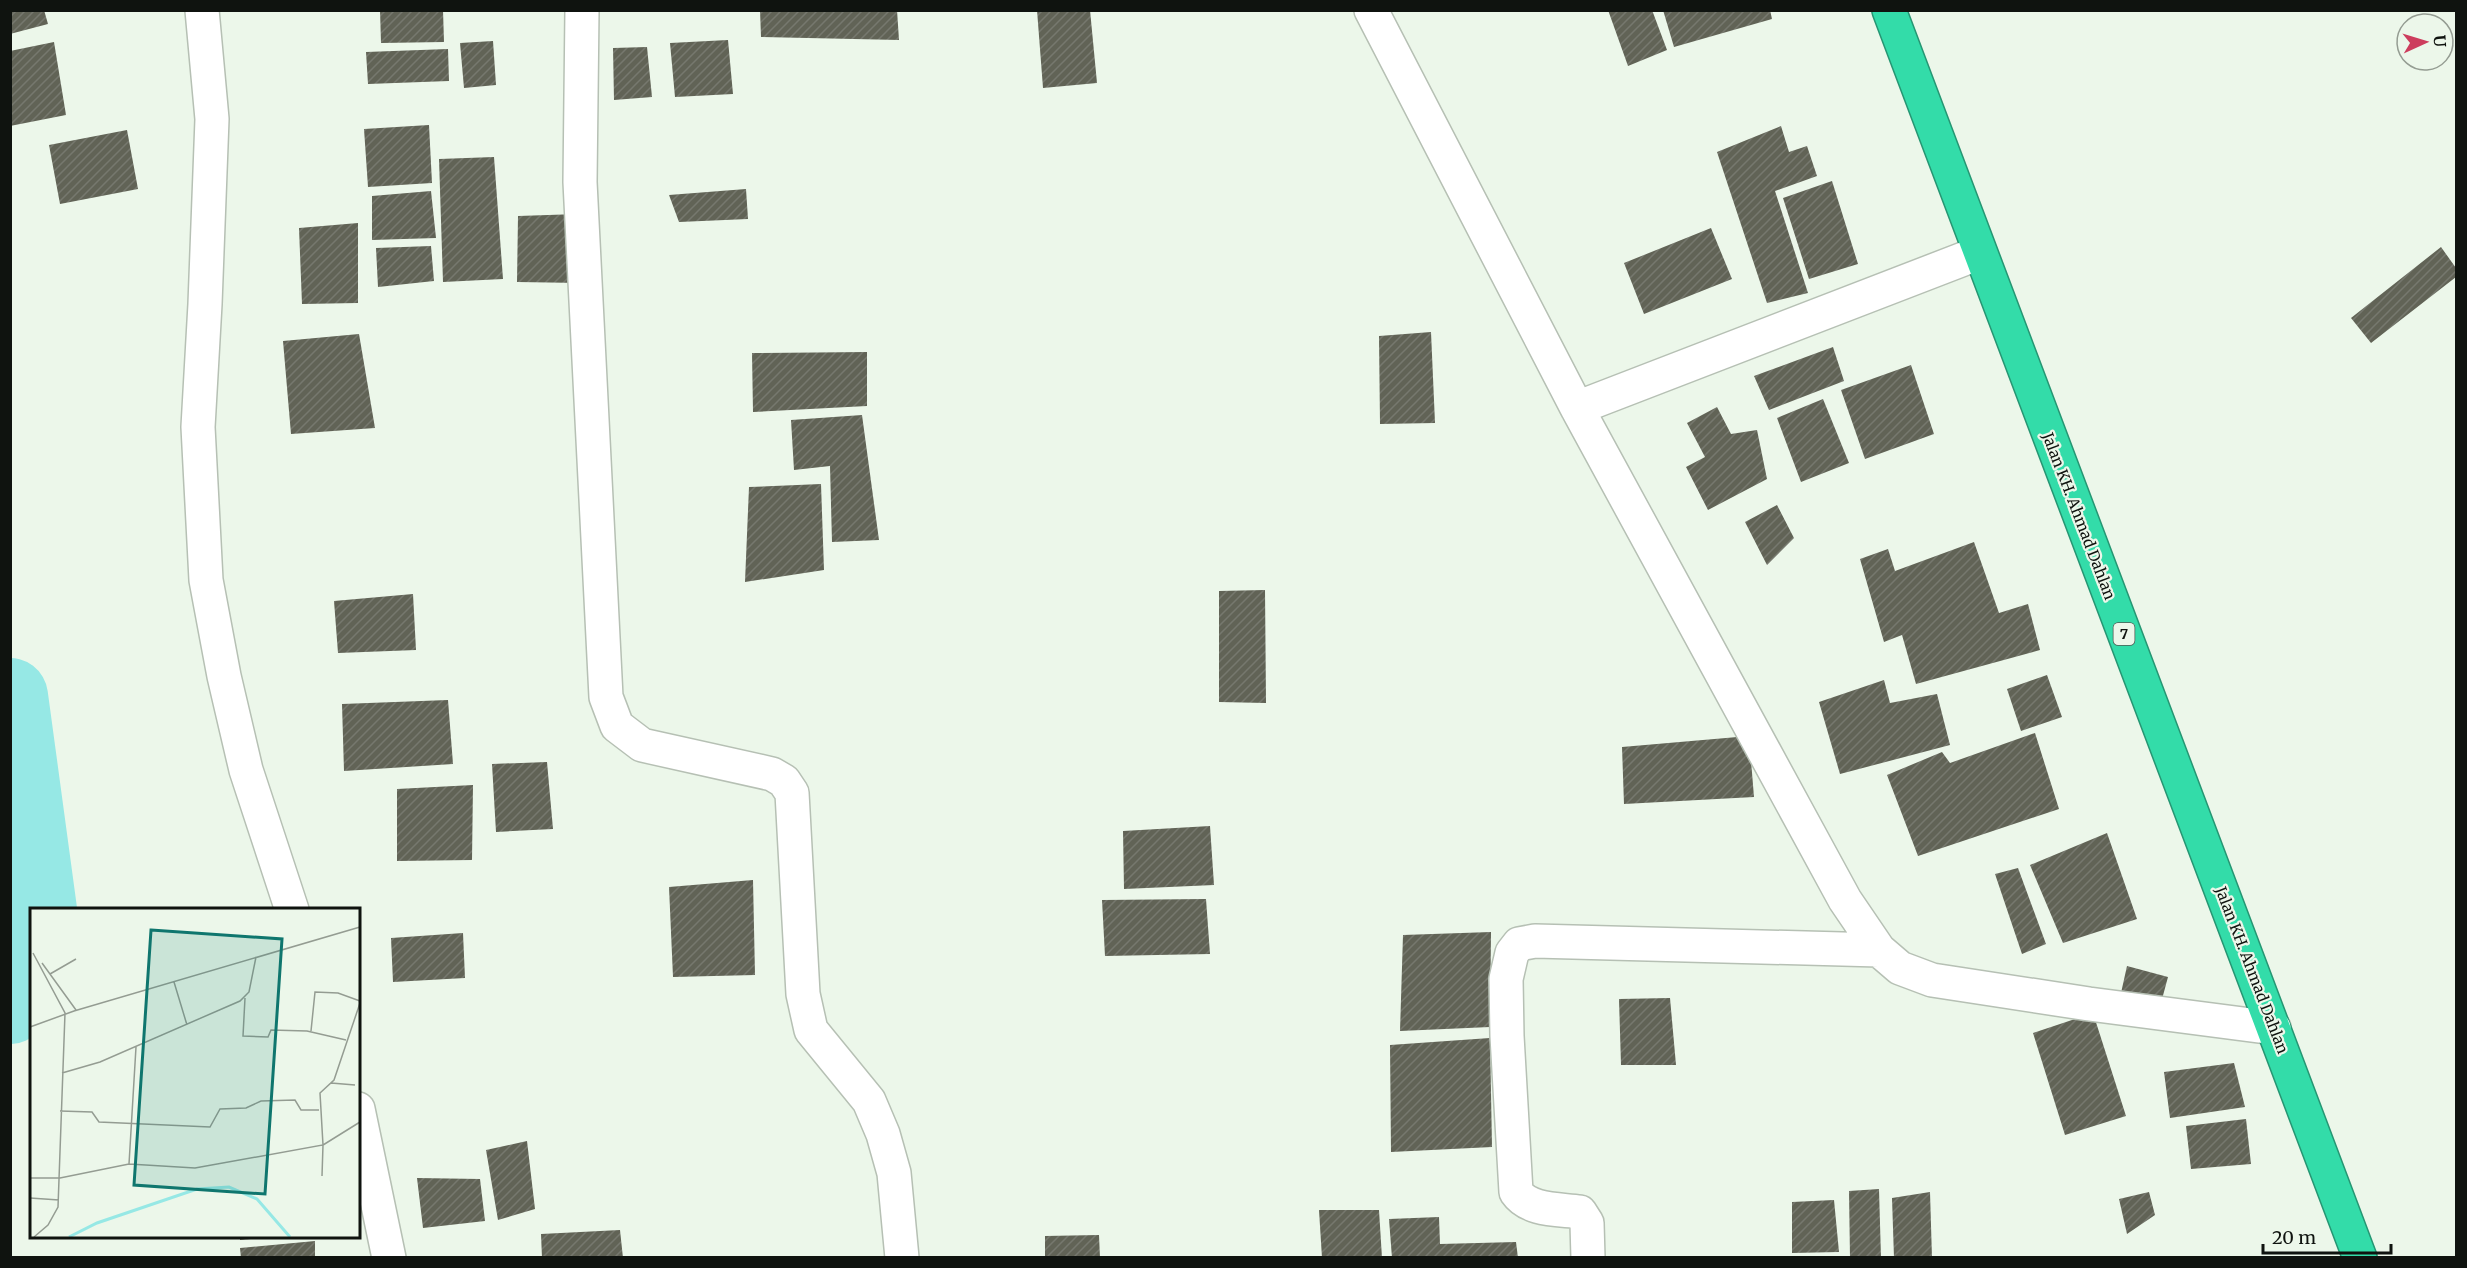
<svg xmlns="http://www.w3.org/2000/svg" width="2467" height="1268" font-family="Merriweather,serif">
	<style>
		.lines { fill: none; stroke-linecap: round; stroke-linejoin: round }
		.river { stroke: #96e8e5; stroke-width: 76 }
		.building { fill: url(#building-hatch) }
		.street-casing { stroke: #b6c0b4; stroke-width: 36 }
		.highway-casing { stroke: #269673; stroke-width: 36 }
		.street { stroke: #fff; stroke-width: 33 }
		.highway { stroke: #33dca9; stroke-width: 33 }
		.labels { text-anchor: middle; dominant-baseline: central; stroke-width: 4.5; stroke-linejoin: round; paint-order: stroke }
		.shield { fill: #ecf7ea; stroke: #515751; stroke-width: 1.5 }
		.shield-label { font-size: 14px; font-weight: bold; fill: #0f130f }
		.street-label { font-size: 15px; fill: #0f130f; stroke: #ecf7ea }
		.inset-river { fill: none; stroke: #96e8e5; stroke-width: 3 }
		.inset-road { fill: none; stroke: #949c92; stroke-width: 1.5 }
		.view { fill: #0f766e; fill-opacity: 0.15; stroke: #0f766e; stroke-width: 3 }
		.inset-edge { fill: none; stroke: #0f130f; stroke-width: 3 }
	</style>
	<defs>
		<pattern id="building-hatch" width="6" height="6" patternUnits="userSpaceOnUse" patternTransform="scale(1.5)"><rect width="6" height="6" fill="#616356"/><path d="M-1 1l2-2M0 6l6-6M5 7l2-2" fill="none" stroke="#76786e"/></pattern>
	</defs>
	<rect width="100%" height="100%" fill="#ecf7ea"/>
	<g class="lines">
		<!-- river -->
		<path class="river" d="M10,696L39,910
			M10,1006L32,945"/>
	</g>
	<!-- building -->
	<path class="building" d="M10,10H44L48,24L10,34Z
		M380,10H443L444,42L381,43Z
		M760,10H897L899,40L761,37Z
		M1037,10H1090L1097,83L1043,88Z
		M1608,10H1652L1667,50L1628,66Z
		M1663,10H1770L1772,19L1674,47Z
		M728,40L733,94L675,97L670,43Z
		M493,41L496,85L464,88L460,43Z
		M54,42L66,115L10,126V51Z
		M647,47L652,97L614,100L613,48Z
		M448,49L449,81L368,84L366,52Z
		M429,125L432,183L368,187L364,129Z
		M1781,126L1789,152L1807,146L1817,176L1775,191L1808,293L1767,303L1717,152Z
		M127,130L138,189L60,204L49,145Z
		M494,157L503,279L443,282L439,159Z
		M1832,181L1858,264L1809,279L1783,198Z
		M746,189L748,219L679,222L669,195Z
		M431,191L436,238L372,240V196Z
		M578,214L581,283L517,282L518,216Z
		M358,223V303L302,304L299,228Z
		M1711,228L1732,279L1644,314L1624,263Z
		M431,246L434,281L378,287L376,248Z
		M2441,247L2456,268V277L2371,343L2351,318Z
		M1431,332L1435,423L1380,424L1379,336Z
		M359,334L375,428L291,434L283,341Z
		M1833,347L1844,381L1769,410L1754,376Z
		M867,352V406L753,412L752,353Z
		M1911,365L1934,434L1865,459L1841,390Z
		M1823,399L1849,463L1801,482L1777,418Z
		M1717,407L1731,434L1757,430L1767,479L1708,510L1686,467L1705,457L1687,423Z
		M862,415L879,540L832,542L830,466L794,470L791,420Z
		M821,484L824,570L745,582L749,487Z
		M1777,505L1794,538L1767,565L1745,522Z
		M1974,542L1999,613L2028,604L2040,650L1916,684L1902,635L1884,642L1860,559L1888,549L1895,571Z
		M1265,590L1266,703L1219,702V591Z
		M413,594L416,650L338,653L334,601Z
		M2047,675L2062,717L2021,731L2007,689Z
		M1884,680L1890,703L1937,694L1950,745L1840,774L1819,702Z
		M448,700L453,764L344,771L342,704Z
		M2035,733L2059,809L1918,856L1887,775L1942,752L1950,763Z
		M1749,736L1754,797L1624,804L1622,747Z
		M547,762L553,829L496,832L492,764Z
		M473,785L472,860L397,861V789Z
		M1210,826L1214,885L1124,889L1123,831Z
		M2107,833L2137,919L2063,943L2030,865Z
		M2018,868L2046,944L2022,954L1995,874Z
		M753,880L755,975L673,977L669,887Z
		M1206,899L1210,954L1105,956L1102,900Z
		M1491,932L1490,1027L1400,1031L1403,935Z
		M463,933L465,978L393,982L391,938Z
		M2127,966L2168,977L2161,1003L2121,993Z
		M1670,998L1676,1065H1621L1619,999Z
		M2093,1013L2126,1116L2065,1135L2033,1033Z
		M1490,1038L1492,1147L1391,1152L1390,1045Z
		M2234,1063L2245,1107L2170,1118L2164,1072Z
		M2246,1119L2251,1164L2191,1169L2186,1126Z
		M527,1141L535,1209L498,1220L486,1150Z
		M417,1178L480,1179L485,1221L423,1228Z
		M1879,1189L1881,1258H1850L1849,1191Z
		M1930,1192L1932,1258H1894L1892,1198Z
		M2149,1192L2155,1215L2127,1234L2119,1199Z
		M1834,1200L1839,1252L1792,1253V1202Z
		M1319,1210H1379L1382,1258H1322Z
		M1439,1217L1440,1244L1516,1242L1518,1258H1392L1389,1219Z
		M620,1230L623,1258H542L541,1234Z
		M1099,1235L1100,1258H1045V1236Z
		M240,1236H262V1238L240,1240Z
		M315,1241V1258H241L240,1248Z"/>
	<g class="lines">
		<!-- street casing -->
		<g class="street-casing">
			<path id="street" d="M202,10L212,119L205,304L198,427L206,580L224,676L246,770L292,910
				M582,10L580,182L606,697L617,726L642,745L772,774L784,781L792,793L803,994L811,1030L869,1101L883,1134L894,1173L902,1258
				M1371,10L1577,408L1845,900L1879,950L1900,968L1932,980L2089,1004L2274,1028
				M1577,408L1979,253
				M358,1109L389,1258
				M1588,1258L1587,1223L1580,1212C1558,1209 1529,1211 1516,1192L1507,1036L1506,979L1512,953L1519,944L1535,941L1879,950"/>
		</g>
		<!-- highway casing -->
		<g class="highway-casing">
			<path id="highway" d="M1889,10L2360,1258"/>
		</g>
		<!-- street -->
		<use href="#street" class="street"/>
		<!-- highway -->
		<use href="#highway" class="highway"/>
	</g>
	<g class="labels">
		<!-- shield labels -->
		<rect class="shield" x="2113.5" y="623" width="21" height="22" rx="4.5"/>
		<g class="shield-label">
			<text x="2124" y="634">7</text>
		</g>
		<!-- street labels -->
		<g class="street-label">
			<text transform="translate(2079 516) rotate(69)">Jalan KH. Ahmad Dahlan</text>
			<text transform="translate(2252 970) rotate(69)">Jalan KH. Ahmad Dahlan</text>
		</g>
	</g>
	<!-- overview -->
	<g transform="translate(30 908)">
		<rect width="330" height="330" fill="#ecf7ea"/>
		<path class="inset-river" d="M39,329L67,315L167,281L199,279L227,291L260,329"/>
		<path class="inset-road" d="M3,45L35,105L28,299L18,317L4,329M12,55L46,102M20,66L46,51M144,74L157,117M215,90L213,128L238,129L241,122L277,123L316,132M0,119L44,103L330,19M281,123L285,84L308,85L330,93M32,165L70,154L210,93L219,84L226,49M301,175L325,177M30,203L62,204L69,214L180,219L190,201L216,200L231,193L265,192L271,202H289M99,256L106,139M292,268L293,237L330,214M0,270H30L99,256L165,260L293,237L290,185L304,172L330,95M0,290L29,292"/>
		<path class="view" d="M121,22L252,31L235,286L104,277Z"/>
		<rect width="330" height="330" class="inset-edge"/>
	</g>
	<!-- border -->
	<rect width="2467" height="1268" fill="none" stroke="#0f130f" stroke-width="24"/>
	<!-- north arrow -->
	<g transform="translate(2425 42) rotate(86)"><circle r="28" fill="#ecf7ea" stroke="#949c92" stroke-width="1.5"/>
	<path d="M0-4.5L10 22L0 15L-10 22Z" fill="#cd3d5d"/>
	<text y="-9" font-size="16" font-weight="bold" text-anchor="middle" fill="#0f130f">U</text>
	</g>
	<!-- scale -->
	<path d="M2263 1244v9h128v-9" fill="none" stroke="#0f130f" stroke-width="3"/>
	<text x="2272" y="1244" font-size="18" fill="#0f130f" stroke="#ecf7ea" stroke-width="4.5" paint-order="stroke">20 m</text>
</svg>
